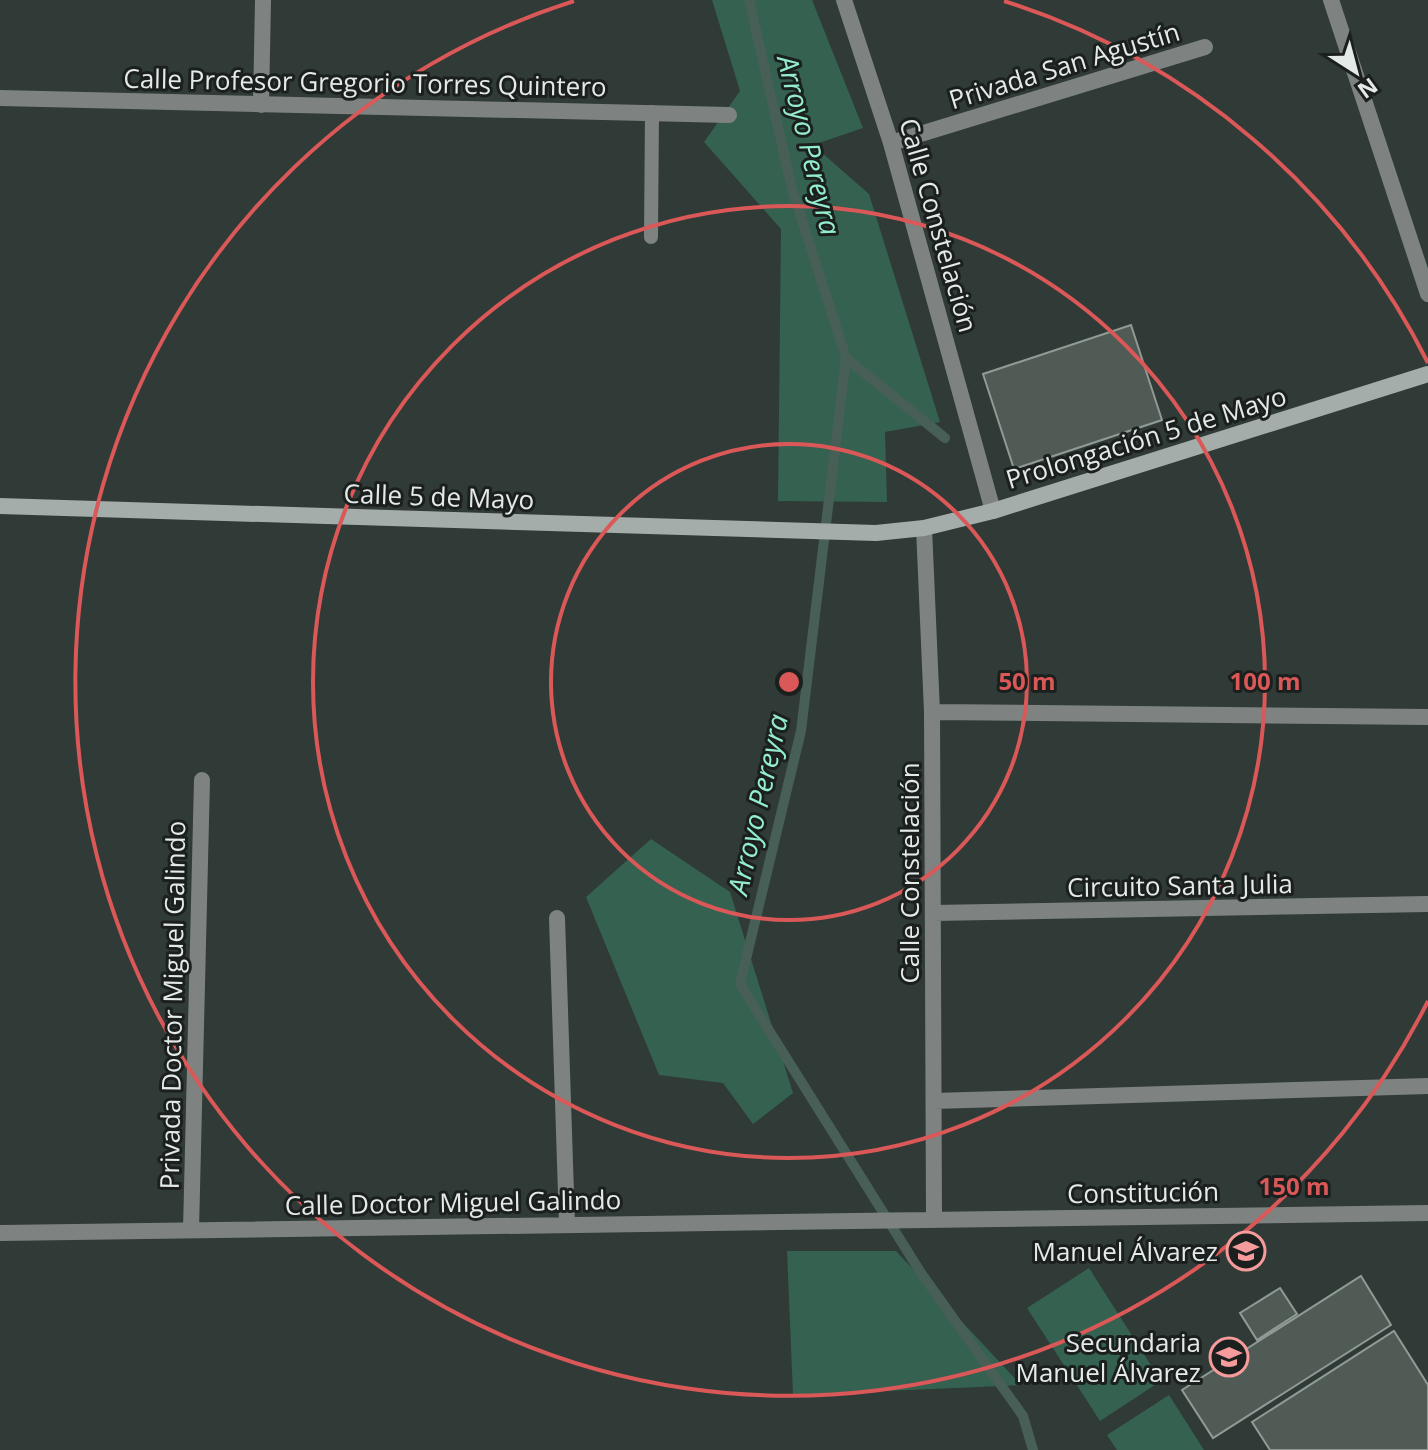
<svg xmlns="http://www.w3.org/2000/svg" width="1428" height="1450" font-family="'Open Sans',sans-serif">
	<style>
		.grass { fill: #356151 }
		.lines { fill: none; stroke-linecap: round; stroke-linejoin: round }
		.stream { stroke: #485f58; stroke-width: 10 }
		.building { fill: #505b56; stroke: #909b96; stroke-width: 2 }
		.lane { stroke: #7e8381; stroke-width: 14 }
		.street { stroke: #7e8381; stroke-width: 16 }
		.secondary { stroke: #a5adaa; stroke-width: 16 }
		.ring { fill: none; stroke: #da5858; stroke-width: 4 }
		.labels { text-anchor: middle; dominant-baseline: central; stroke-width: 6; stroke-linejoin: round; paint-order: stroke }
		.street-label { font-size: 26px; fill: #e4eae8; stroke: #1b201e }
		.poi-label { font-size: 26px; fill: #e4eae8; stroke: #1b201e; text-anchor: end }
		.water-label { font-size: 28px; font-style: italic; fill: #94eece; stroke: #1b201e }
		.centre { fill: #da5858; stroke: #1b201e; stroke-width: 4 }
		.ring-label { font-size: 24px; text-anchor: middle; font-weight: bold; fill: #da5858; stroke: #1b201e; stroke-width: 6; stroke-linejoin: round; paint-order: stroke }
	</style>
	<rect width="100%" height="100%" fill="#303a36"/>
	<!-- grass -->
	<path class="grass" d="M712,0H812L863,128L813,145L869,194L940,422L885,432L887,502L778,501L781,229L704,142L740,91Z
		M651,839L730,892L793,1093L753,1124L723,1083L659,1075L586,897Z
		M896,1251L1021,1385L793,1395L787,1251Z
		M1089,1268L1161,1381L1100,1421L1027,1308Z
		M1169,1395L1204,1450H1117L1107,1435Z"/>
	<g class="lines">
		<!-- stream -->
		<path class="stream" d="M749,0L792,189L846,358L801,731L740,984L921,1273L1023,1416L1033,1450
			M846,358L945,438"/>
	</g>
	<!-- building -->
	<path class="building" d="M1131,325L1162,420L1014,469L983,374Z
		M1361,1276L1391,1325L1213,1438L1182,1390Z
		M1280,1288L1297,1314L1257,1340L1240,1313Z
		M1394,1331L1428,1385V1450H1270L1252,1422Z"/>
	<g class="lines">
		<!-- lane -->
		<path class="lane" d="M651,237L652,112"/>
		<!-- street -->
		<path class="street" d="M844,0L891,143L993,511
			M1331,0L1428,294
			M0,98L729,115
			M261,105L263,0
			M891,143L1205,47
			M924,528L932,712L934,1219
			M932,712L1428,717
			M933,913L1428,904
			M557,918L567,1224
			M934,1101L1428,1086
			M191,1230L202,780
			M0,1233L1428,1213"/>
		<!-- secondary -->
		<path class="secondary" d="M0,506L876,533L924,528L993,511L1428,374"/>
	</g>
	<!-- distance rings -->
	<g class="ring">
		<circle cx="789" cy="682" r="238"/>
		<circle cx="789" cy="682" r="476"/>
		<path d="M1428 1001A714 714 0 1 1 574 1M1004 1A714 714 0 0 1 1428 363"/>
	</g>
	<!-- icons -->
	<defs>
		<g id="school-ring" transform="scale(2)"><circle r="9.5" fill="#1b201e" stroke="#f59b9c" stroke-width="1.5"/><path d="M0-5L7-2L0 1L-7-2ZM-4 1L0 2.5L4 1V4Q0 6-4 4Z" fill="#f59b9c"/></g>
	</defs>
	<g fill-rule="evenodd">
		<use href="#school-ring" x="1246" y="1251"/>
		<use href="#school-ring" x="1229" y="1357"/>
	</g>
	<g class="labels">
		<!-- street labels -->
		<g class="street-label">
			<text transform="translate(1064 65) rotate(-17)">Privada San Agustín</text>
			<text transform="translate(365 82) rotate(1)">Calle Profesor Gregorio Torres Quintero</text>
			<text transform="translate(939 225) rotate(74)">Calle Constelación</text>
			<text transform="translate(1146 437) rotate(-17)">Prolongación 5 de Mayo</text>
			<text transform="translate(439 496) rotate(2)">Calle 5 de Mayo</text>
			<text transform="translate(909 873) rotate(-90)">Calle Constelación</text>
			<text transform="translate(1180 885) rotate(-1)">Circuito Santa Julia</text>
			<text transform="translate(172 1005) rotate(-89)">Privada Doctor Miguel Galindo</text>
			<text transform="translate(1143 1192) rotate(-1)">Constitución</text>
			<text transform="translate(453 1202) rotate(-1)">Calle Doctor Miguel Galindo</text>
		</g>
		<!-- poi labels -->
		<g class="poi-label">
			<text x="1218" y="1251">Manuel Álvarez</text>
			<text x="1201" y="1342">Secundaria<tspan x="1201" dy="30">Manuel Álvarez</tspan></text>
		</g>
		<!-- water labels -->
		<g class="water-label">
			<text transform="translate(810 145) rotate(76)">Arroyo Pereyra</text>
			<text transform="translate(757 804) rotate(-77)">Arroyo Pereyra</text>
		</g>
	</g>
	<circle cx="789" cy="682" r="12" class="centre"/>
	<g class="ring-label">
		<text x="1027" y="690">50 m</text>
		<text x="1265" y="690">100 m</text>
		<text x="1294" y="1195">150 m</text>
	</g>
	<!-- north arrow -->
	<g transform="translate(1356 72) rotate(144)" stroke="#1b201e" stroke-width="6" paint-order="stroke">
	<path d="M0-6L14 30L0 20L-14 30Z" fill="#e4eae8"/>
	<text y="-12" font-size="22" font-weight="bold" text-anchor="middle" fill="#e4eae8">N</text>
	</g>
</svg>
